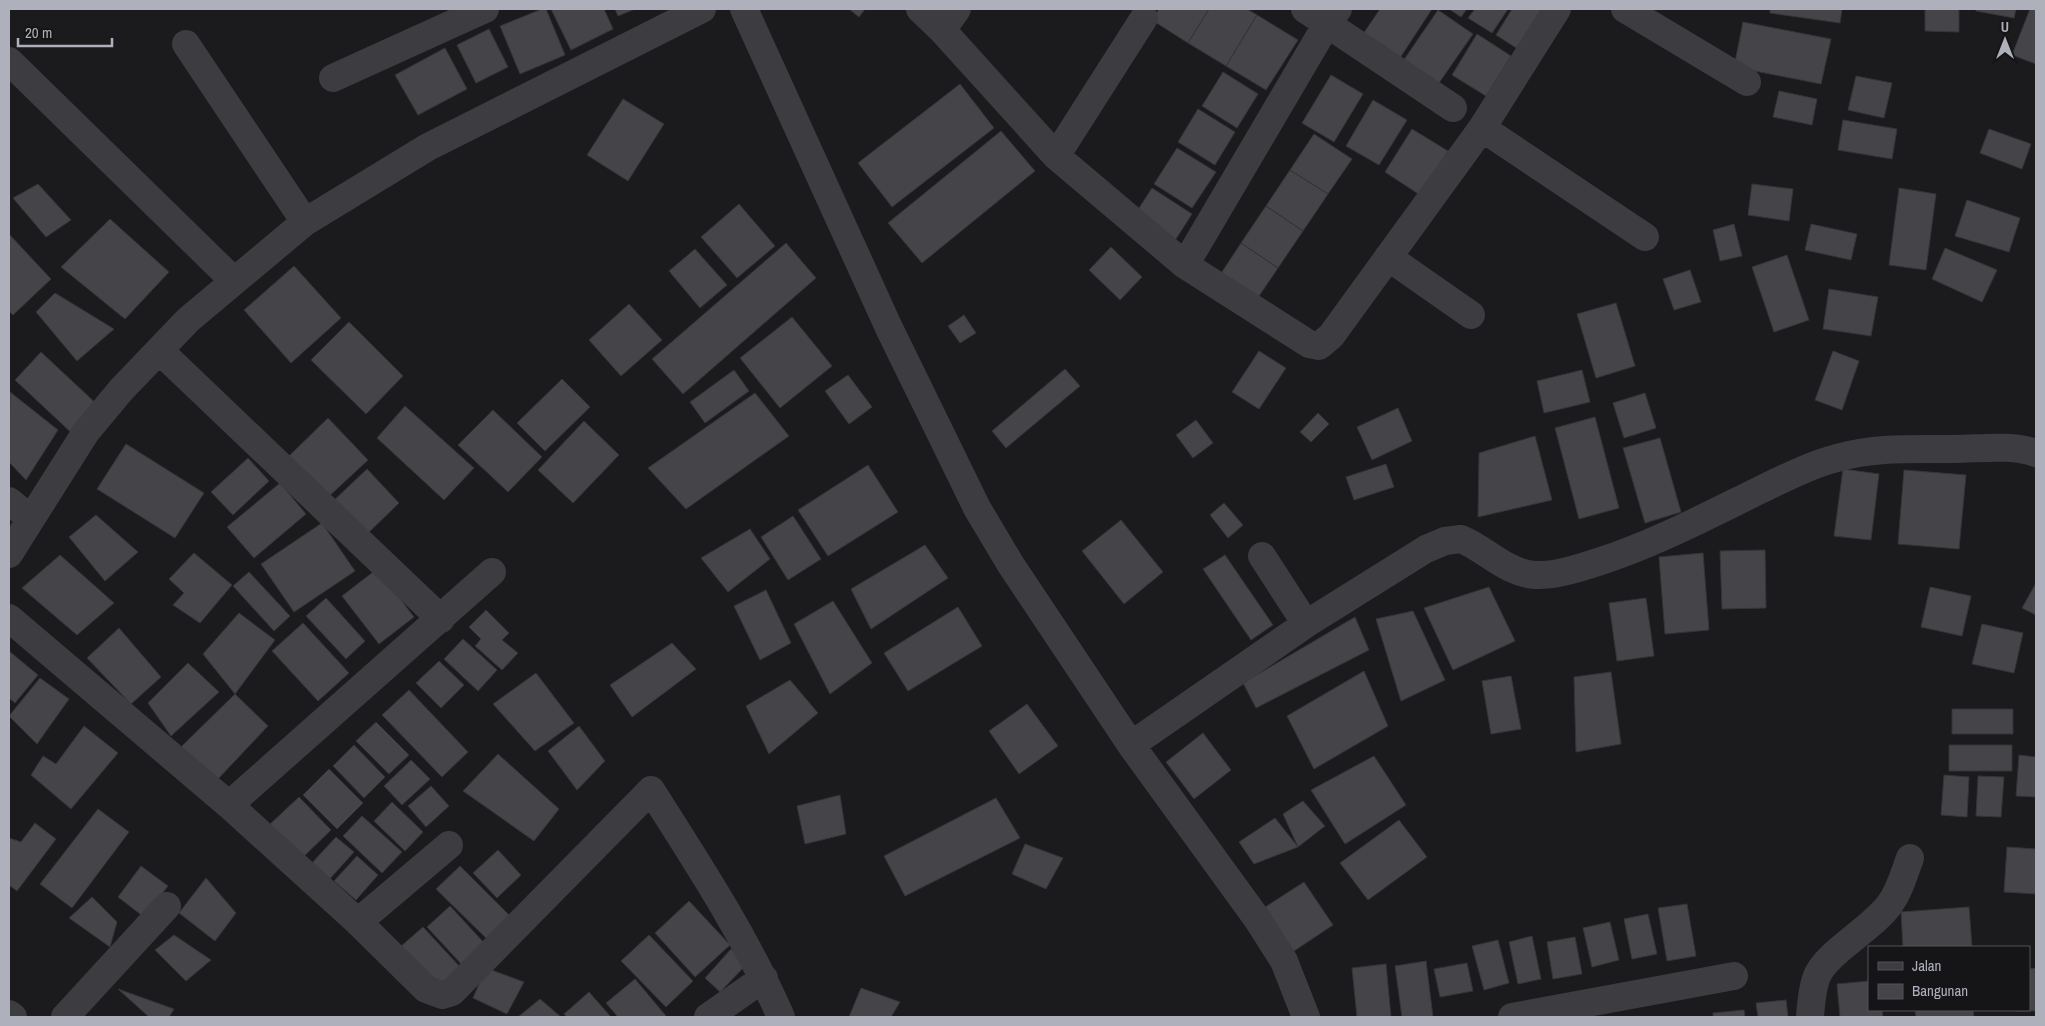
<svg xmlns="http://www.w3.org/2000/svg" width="2045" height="1026" font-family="'Archivo Narrow',sans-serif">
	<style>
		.building { fill: #454549; stroke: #353438 }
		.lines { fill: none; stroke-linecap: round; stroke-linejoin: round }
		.minor { stroke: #3c3c41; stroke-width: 28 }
	</style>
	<rect width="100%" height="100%" fill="#1b1a1c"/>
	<!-- building -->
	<path class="building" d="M542,9H546L565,55L520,74L500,26Z
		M551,9H604L613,29L571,50Z
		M615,9H635L618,16Z
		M849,9H865L859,17Z
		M1159,9H1209L1188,43L1152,20Z
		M1209,9H1247L1257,15L1226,66L1188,43Z
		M1380,9H1432L1396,64L1359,40Z
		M1449,9H1467L1461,17Z
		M1475,9H1508L1492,33L1468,18Z
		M1512,9H1547L1521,51L1496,35Z
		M1770,9H1842L1840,23L1770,13Z
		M1925,9H1959V32L1925,31Z
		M1976,9H2016L2014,18L1976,11Z
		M2030,9H2036V64L2012,55Z
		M1438,10L1473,34L1434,90L1399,67Z
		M1257,15L1298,40L1266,90L1226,66Z
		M1743,22L1831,39L1821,84L1734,67Z
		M489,29L508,67L476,83L457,45Z
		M1477,34L1511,56L1486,96L1452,75Z
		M445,48L467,89L418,115L395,75Z
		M1223,72L1258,94L1237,128L1202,106Z
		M1331,75L1363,94L1334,142L1302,123Z
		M1856,76L1892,83L1884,118L1848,110Z
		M960,84L994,128L892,207L858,163Z
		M1779,91L1817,99L1812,125L1773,117Z
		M623,99L664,124L628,181L587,155Z
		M1373,100L1407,120L1379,165L1346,146Z
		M1198,109L1235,132L1215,165L1178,142Z
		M1843,120L1897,129L1892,159L1838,150Z
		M1412,129L1448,151L1420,195L1385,172Z
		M1989,129L2031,144L2022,169L1980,153Z
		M1001,131L1035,171L922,263L888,223Z
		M1314,134L1352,159L1328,194L1290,170Z
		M1177,148L1216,172L1192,208L1154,184Z
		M1290,170L1328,194L1303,231L1266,206Z
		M38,184L71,220L46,237L13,198Z
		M1752,184L1793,189L1789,221L1748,215Z
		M1152,188L1192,214L1172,245L1132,219Z
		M1899,188L1936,194L1926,270L1889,265Z
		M1967,200L2020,218L2009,252L1955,236Z
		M739,204L775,246L737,278L701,237Z
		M1266,206L1303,231L1278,268L1241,243Z
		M110,219L169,272L125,319L61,267Z
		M1734,224L1742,256L1720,261L1713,230Z
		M1811,224L1857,234L1851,260L1805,250Z
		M9,234L51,279L13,315L9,311Z
		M786,243L816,278L683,394L652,359Z
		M1241,243L1278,268L1255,302L1218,278Z
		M1111,247L1142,277L1120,300L1089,270Z
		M1945,248L1997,270L1982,302L1932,279Z
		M695,249L727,285L700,308L669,271Z
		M1787,255L1809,320L1774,332L1752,267Z
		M294,266L341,318L291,363L244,310Z
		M1690,270L1701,302L1674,310L1663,279Z
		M1829,289L1878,297L1871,336L1823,329Z
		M55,293L114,329L77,361L36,312Z
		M1616,303L1635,366L1596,378L1577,314Z
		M629,304L662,340L621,376L589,340Z
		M964,315L976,333L960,343L948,326Z
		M792,317L832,366L780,408L740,358Z
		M349,322L403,376L366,414L311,360Z
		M1259,351L1286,368L1259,409L1232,392Z
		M1833,351L1859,361L1842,410L1815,400Z
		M41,352L103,410L77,438L15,380Z
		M1065,369L1080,386L1006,448L992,431Z
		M734,370L749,391L705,423L690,402Z
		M1582,370L1590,402L1544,413L1537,381Z
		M848,375L872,407L849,424L825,391Z
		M562,379L590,407L545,451L517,423Z
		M10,392L58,430L26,480L9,462Z
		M755,393L789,436L686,509L648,468Z
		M1645,393L1656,428L1624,438L1613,403Z
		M405,406L474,468L444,500L377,438Z
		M1398,408L1412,441L1372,460L1357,427Z
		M493,410L542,457L508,492L458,445Z
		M1318,413L1329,424L1311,442L1300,432Z
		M1595,417L1619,508L1579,519L1555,428Z
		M328,418L368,460L325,500L286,459Z
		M1196,420L1213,443L1193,458L1176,435Z
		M584,421L619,455L573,503L538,470Z
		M1535,436L1552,500L1478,517L1479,453Z
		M1660,438L1681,512L1645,523L1623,448Z
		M126,444L204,493L175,538L97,489Z
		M248,458L269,481L233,515L211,492Z
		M1386,464L1394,487L1354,500L1346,477Z
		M868,465L898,512L828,556L798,510Z
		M367,469L399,503L362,539L329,505Z
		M1843,469L1879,474L1871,540L1834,536Z
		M1904,470L1966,475L1959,549L1898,544Z
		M280,483L306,514L254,558L227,527Z
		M1224,503L1243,525L1228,538L1210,515Z
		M96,515L138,552L105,581L69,537Z
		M793,516L821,559L788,580L761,537Z
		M1121,520L1163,572L1124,604L1082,551Z
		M322,523L355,571L294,612L261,564Z
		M750,529L770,559L728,592L701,558Z
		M925,545L948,578L871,629L851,589Z
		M1765,550L1766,608L1722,609L1720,551Z
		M194,553L232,585L200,623L173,605L184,593L169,579Z
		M1703,553L1709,630L1665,634L1659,557Z
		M60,555L114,603L77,635L22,588Z
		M1225,555L1273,625L1251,640L1203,569Z
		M377,569L414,617L379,644L342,596Z
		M249,572L290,616L274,631L233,586Z
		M2036,583V615L2022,608Z
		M1489,587L1515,641L1453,670L1424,608Z
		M1930,587L1971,596L1962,636L1921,627Z
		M766,590L791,643L760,660L734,606Z
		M326,598L365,641L346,659L306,616Z
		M1646,598L1654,656L1617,661L1609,603Z
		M833,601L872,663L830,694L794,624Z
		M958,607L982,646L908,691L884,653Z
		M486,610L509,633L502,640L518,653L502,670L475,646L481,639L469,627Z
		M1413,611L1445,680L1401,701L1376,619Z
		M239,613L275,640L235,694L203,654Z
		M1355,617L1369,650L1256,708L1243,683Z
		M303,623L349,673L318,701L272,651Z
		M1982,624L2023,633L2014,673L1972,664Z
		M119,628L161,677L131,704L87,658Z
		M463,639L497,670L478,691L444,659Z
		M672,643L696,669L632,717L610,685Z
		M9,651L38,675L15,703L9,698Z
		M439,661L464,685L441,708L416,683Z
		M188,663L219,692L171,736L148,703Z
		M1364,671L1388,726L1314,769L1287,716Z
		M1611,672L1621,744L1576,752L1574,677Z
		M536,673L574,723L535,751L493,704Z
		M1511,676L1521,729L1491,734L1482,681Z
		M40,678L69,699L37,744L9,716Z
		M790,680L818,713L769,754L746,706Z
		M409,690L468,752L442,777L382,715Z
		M235,694L268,726L218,779L180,748Z
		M1027,704L1058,746L1019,774L989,731Z
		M1952,709H2013V734H1952Z
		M376,722L409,755L389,774L356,741Z
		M84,726L118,753L71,809L31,775L43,756L56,764Z
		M579,726L605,761L577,790L548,751Z
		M1203,733L1231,770L1194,799L1166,762Z
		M354,745L385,777L364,798L333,766Z
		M1949,745H2012V771H1949Z
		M498,754L559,809L534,841L463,791Z
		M2019,755L2036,757V797L2016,796Z
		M1374,756L1406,805L1345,844L1311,790Z
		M411,760L430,779L402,805L384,786Z
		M329,769L363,803L337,829L303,795Z
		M1944,775L1969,777L1967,817L1941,815Z
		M1978,776L2004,777L2001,817L1976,816Z
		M431,786L449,806L426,827L408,806Z
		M840,795L846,834L805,844L797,806Z
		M299,797L331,830L300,860L268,826Z
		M996,798L1020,838L905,896L884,856Z
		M1303,801L1325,826L1298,847L1283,814Z
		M392,802L423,832L405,851L374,821Z
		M98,809L129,832L72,908L40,884Z
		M362,816L402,852L382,873L343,836Z
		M1275,818L1298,847L1254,864L1239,842Z
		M1399,820L1427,857L1368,900L1340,863Z
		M35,823L56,839L17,891L9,885V838L21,842Z
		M336,837L354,852L327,882L310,865Z
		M1025,844L1063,858L1046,889L1012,874Z
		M2007,847L2036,849V894L2004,892Z
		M498,850L521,875L497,898L473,873Z
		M357,856L378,875L356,900L334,881Z
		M141,866L168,886L144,917L118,897Z
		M460,866L513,919L490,942L436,889Z
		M206,878L236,913L215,941L179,913Z
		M1304,882L1333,925L1288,955L1259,911Z
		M92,897L117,922L110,947L69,918Z
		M689,901L730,945L695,977L655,933Z
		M1687,904L1696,956L1667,961L1658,908Z
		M450,906L487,946L464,967L427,927Z
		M1969,907L1972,947H1903L1901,912Z
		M1648,914L1657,954L1632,959L1624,919Z
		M1610,922L1619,960L1592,967L1583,928Z
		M423,927L461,968L436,990L399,948Z
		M174,935L211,960L186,981L155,950Z
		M649,935L693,981L666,1007L621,961Z
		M1532,936L1541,979L1518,984L1509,942Z
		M1575,937L1582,974L1553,979L1547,942Z
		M1498,940L1509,983L1484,990L1472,946Z
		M731,949L747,964L720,992L705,978Z
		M1426,961L1433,1017H1402L1395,966Z
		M1467,963L1473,991L1440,997L1434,969Z
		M1386,964L1391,1017H1357L1352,968Z
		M486,968L524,982L507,1014L473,998Z
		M2036,968V1011H2016L2029,1010V969Z
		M635,979L666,1016L665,1017H618L606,1003Z
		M1869,981V1010H1882L1883,1017H1840L1837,984Z
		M861,988L900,1002L891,1017H849Z
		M118,989L174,1009L169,1017H149Z
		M589,992L611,1017H567L564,1014Z
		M540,999L561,1017H518Z
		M1786,1000L1788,1017H1758L1756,1003Z
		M1744,1010L1745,1017H1713V1013Z
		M1915,1010H1973L1974,1017H1916Z"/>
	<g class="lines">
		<!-- minor -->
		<path class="minor" d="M744,9L889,328L977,508L1011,565L1131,745L1258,920L1284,961L1306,1017
			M920,9L942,30L1056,156L1185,265L1309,344L1319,346L1331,336L1482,128L1557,9
			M1305,9L1453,108
			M1625,9L1747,82
			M942,30L957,9
			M186,44L305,222
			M9,61L234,281
			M333,78L485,9
			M1482,128L1645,237
			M1056,156L1144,18
			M1388,257L1471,315
			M1185,265L1328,22L1338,9
			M160,351L441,619
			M9,501L31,519
			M9,554L86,432L121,390L188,320L305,222L428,147L702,9
			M1262,556L1306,624
			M492,572L229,805L358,922L426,989L442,995L452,992L651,790C698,864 746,937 781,1017
			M9,618L229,805
			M1131,745L1306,624L1426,549L1445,541L1461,539C1486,549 1506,573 1535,575C1556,576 1578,568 1598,562C1654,544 1707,516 1760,490C1785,478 1810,465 1837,458C1875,447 1915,449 1953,449C1980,449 2011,444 2036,453
			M358,922L449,845
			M9,1014L13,1017
			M65,1017L167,906
			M708,1017L764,978
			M1512,1017L1734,976
			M1810,1017C1811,1004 1812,988 1817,976C1827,952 1872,929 1890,904C1900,890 1904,874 1910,858"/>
	</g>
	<!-- border -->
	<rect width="2045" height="1026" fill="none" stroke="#aeb0bb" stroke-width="20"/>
	<!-- legend -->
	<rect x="1868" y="946" width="162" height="65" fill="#151517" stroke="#525359"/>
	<rect x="1878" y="962" width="25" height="8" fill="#3c3c41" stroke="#525359"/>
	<text x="1912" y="971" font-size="15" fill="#aeb0bb">Jalan</text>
	<rect x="1878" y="984" width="25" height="15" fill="#454549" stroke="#525359"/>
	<text x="1912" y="996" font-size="15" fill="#aeb0bb">Bangunan</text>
	<!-- north arrow -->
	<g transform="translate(2005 40)" stroke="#151517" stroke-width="4" paint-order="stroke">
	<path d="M0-4L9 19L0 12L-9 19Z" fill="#aeb0bb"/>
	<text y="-8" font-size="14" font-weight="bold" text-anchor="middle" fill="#aeb0bb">U</text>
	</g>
	<!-- scale -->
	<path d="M18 38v8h94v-8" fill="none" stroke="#aeb0bb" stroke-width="2.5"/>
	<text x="25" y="38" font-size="15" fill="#aeb0bb" stroke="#151517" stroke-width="4" paint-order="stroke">20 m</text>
</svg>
